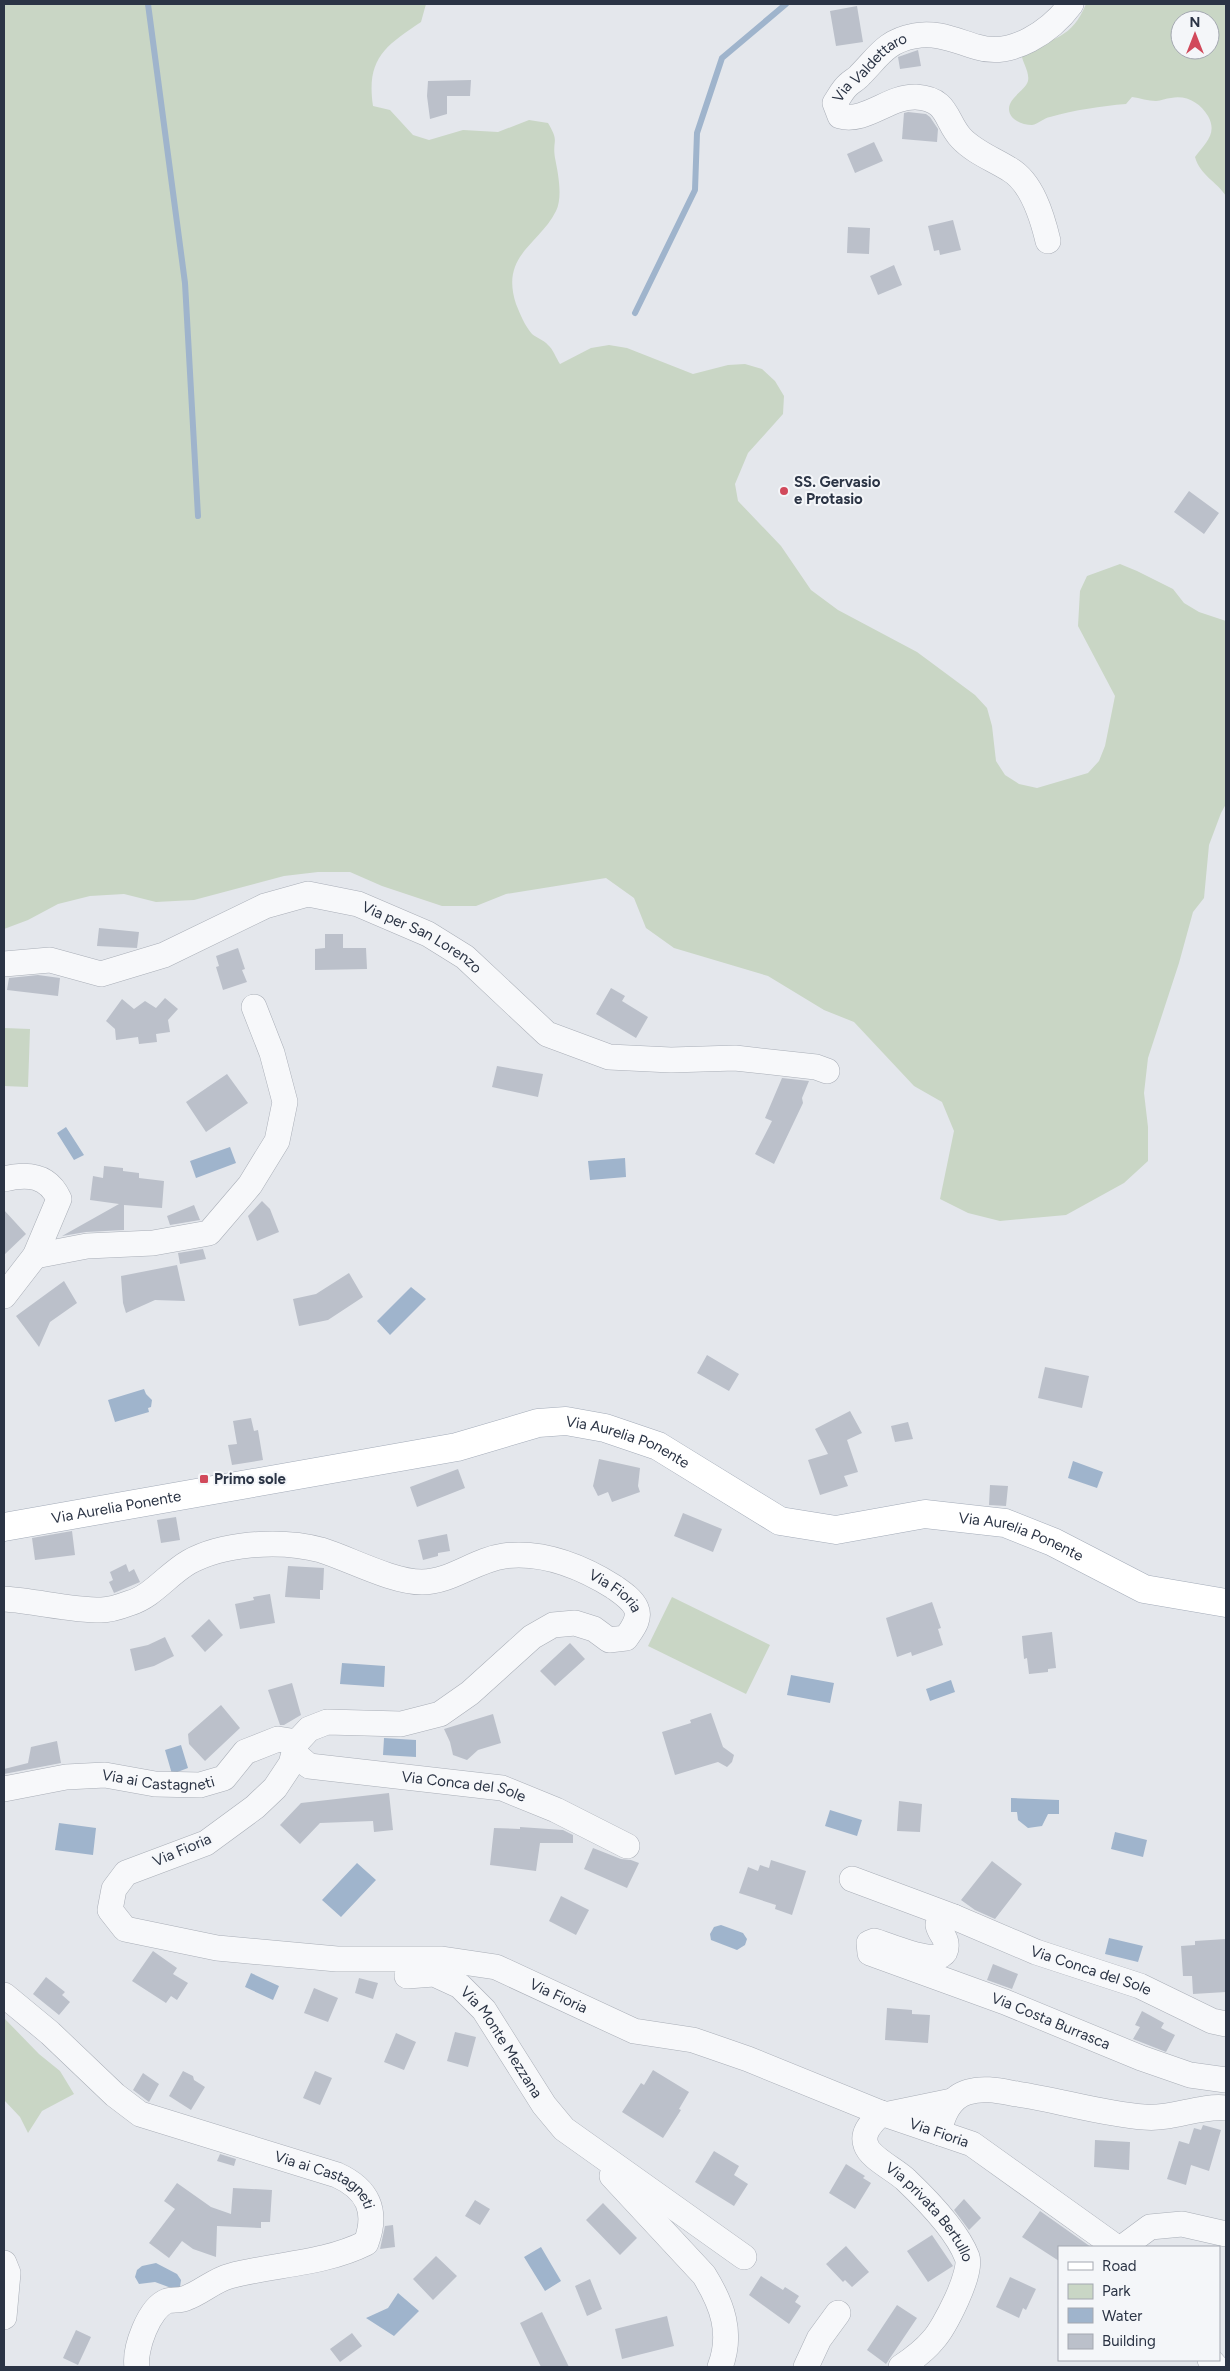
<svg xmlns="http://www.w3.org/2000/svg" width="1230" height="2371" font-family="Figtree,sans-serif">
	<style>
		.green { fill: #c9d6c5; fill-rule: evenodd }
		.water { fill: #9fb4cc }
		.lines { fill: none; stroke-linecap: round; stroke-linejoin: round }
		.stream { stroke: #9fb4cc; stroke-width: 6 }
		.building { fill: #bbc0ca }
		.minor-casing { stroke: #a9aeb7; stroke-width: 26 }
		.major-casing { stroke: #a3abb8; stroke-width: 29 }
		.minor { stroke: #f7f8fa; stroke-width: 25 }
		.major { stroke: #fff; stroke-width: 28 }
		.poi-dot { fill: #d1495b; stroke: #f4f6f9; stroke-width: 2 }
		.labels { text-anchor: middle; dominant-baseline: central; stroke-width: 4; stroke-linejoin: round; paint-order: stroke }
		.street-label { font-size: 15px; fill: #2b3445; stroke: #f4f6f9 }
		.poi-label { font-size: 15px; font-weight: bold; fill: #2b3445; stroke: #f4f6f9; text-anchor: start }
	</style>
	<rect width="100%" height="100%" fill="#e4e7ec"/>
	<!-- green -->
	<path class="green" d="M4,4H426L421,22C385,46 366,59 373,106L390,110L413,135L429,140L463,130L498,132L529,120L548,123C560,143 552,139 555,158C558,173 563,197 556,211C539,245 500,255 516,304C520,314 525,326 532,334C537,338 544,340 548,345C553,349 556,358 560,364L591,348L609,345L627,348L693,374L728,365L745,364L762,369L775,381L784,396L783,414L748,453L735,484L738,501L781,546L811,590L838,610L917,652L975,695L987,708L992,726L996,761L1005,775L1019,784L1037,788L1088,773L1099,761L1105,746L1115,696L1078,626L1080,591L1087,576L1120,564L1137,571L1173,589L1184,603L1199,612L1226,621V804L1221,813L1209,845L1204,898L1193,912L1179,963L1148,1058L1144,1093L1148,1127V1161L1124,1183L1066,1215L1000,1221L968,1213L940,1199L954,1131L942,1102L914,1086L854,1022L824,1010L768,976L674,948L646,928L634,898L606,878L506,894L476,906H442L382,886L350,872H318L284,876L194,900L156,902L124,894L90,896L58,904L28,920L4,929Z
		M1086,4H1226V196C1216,181 1200,175 1195,157C1205,143 1218,134 1208,116C1200,103 1187,95 1171,98C1166,98 1161,101 1156,101C1148,101 1140,98 1132,97L1126,104C1101,106 1075,110 1050,117C1044,118 1038,124 1032,125C1023,125 1009,120 1009,109C1009,97 1025,91 1028,81C1030,71 1021,61 1021,51C1054,39 1072,38 1086,4ZM1180,20H1210V50H1180Z
		M4,1028L30,1029L28,1087L4,1086Z
		M672,1597L770,1645L746,1694L648,1646Z
		M4,2018L39,2054L60,2071L74,2094L42,2111L28,2133L20,2117L4,2100Z"/>
	<!-- water -->
	<path class="water" d="M66,1127L84,1155L74,1160L57,1133Z
		M230,1147L236,1163L196,1178L190,1161Z
		M625,1158L626,1177L590,1180L588,1161Z
		M411,1287L426,1299L390,1335L377,1321Z
		M144,1389L146,1394L152,1400L151,1407L148,1408L149,1412L115,1422L108,1400Z
		M1073,1461L1103,1472L1097,1488L1068,1478Z
		M342,1663L385,1666L384,1687L340,1684Z
		M791,1675L834,1683L830,1703L787,1695Z
		M951,1680L955,1692L930,1701L926,1689Z
		M384,1738L416,1740V1757L383,1755Z
		M181,1745L188,1768L172,1774L165,1750Z
		M1011,1798L1059,1800V1814H1048L1042,1826L1028,1828L1018,1820L1017,1812H1011Z
		M830,1810L862,1820L857,1836L825,1826Z
		M59,1823L96,1828L93,1855L55,1850Z
		M1115,1832L1147,1840L1143,1857L1111,1849Z
		M357,1863L376,1880L341,1917L322,1900Z
		M721,1925L743,1933L747,1939L745,1945L737,1950L711,1940L710,1934L714,1927Z
		M1109,1938L1143,1946L1138,1962L1105,1954Z
		M251,1973L279,1986L273,2000L245,1987Z
		M541,2247L561,2281L545,2291L524,2257Z
		M156,2263L177,2274L181,2280L180,2287L174,2289L155,2282L139,2284L135,2277L137,2270L142,2266Z
		M398,2293L419,2311L394,2336L366,2318L388,2308Z"/>
	<g class="lines">
		<!-- stream -->
		<path class="stream" d="M148,4L185,283L198,516
			M635,313L695,190L697,133L722,58L786,4"/>
	</g>
	<!-- building -->
	<path class="building" d="M857,6L863,42L836,46L830,11Z
		M918,50L921,66L900,69L898,57Z
		M471,80L470,96H447V114L430,119L427,96L428,81Z
		M908,112L926,114L930,117L938,129L937,142L902,139L904,113Z
		M874,142L883,161L855,173L847,154Z
		M953,220L961,250L940,255L939,250L934,251L928,226Z
		M848,227L870,228L869,254L847,253Z
		M894,265L902,285L878,295L870,276Z
		M1189,491L1219,513L1204,534L1174,512Z
		M99,928L139,932L137,948L97,946Z
		M325,934H343V948H366L367,969L315,970V949L325,948Z
		M238,948L245,969L242,970L247,982L223,990L216,967L219,966L216,956Z
		M38,975L60,978L58,996L7,990L9,978Z
		M611,988L625,996L622,1001L648,1017L636,1038L596,1014Z
		M165,998L178,1009L168,1020L170,1032L156,1034L157,1042L139,1044L138,1037L116,1040L115,1029L106,1021L122,999L134,1009L145,1001L156,1008Z
		M497,1066L543,1074L538,1097L492,1087Z
		M227,1074L248,1103L206,1132L186,1102Z
		M782,1078L809,1081L802,1098L803,1103L774,1164L755,1154L772,1121L765,1118Z
		M104,1166L123,1168V1171L139,1173V1178L164,1181L162,1208L124,1205V1230L86,1232L62,1236L119,1204L90,1200L93,1176L103,1178Z
		M262,1201L270,1209L279,1232L257,1241L248,1216Z
		M194,1205L200,1220L170,1225L167,1216Z
		M4,1210L26,1234L4,1255Z
		M203,1249L206,1259L180,1264L178,1253Z
		M177,1265L185,1301L155,1300L126,1313L123,1303L121,1276Z
		M349,1273L363,1297L328,1320L299,1326L293,1299L316,1294Z
		M64,1281L77,1303L50,1322L39,1347L16,1316Z
		M707,1355L739,1374L729,1391L697,1373Z
		M1045,1367L1089,1376L1082,1408L1038,1398Z
		M850,1411L862,1433L847,1440L858,1472L844,1476L848,1486L820,1495L808,1460L828,1454L815,1429Z
		M251,1418L254,1431L258,1430L263,1460L232,1465L228,1445L237,1444L233,1421Z
		M908,1422L913,1439L895,1442L891,1426Z
		M599,1459L640,1468L638,1486L640,1492L612,1502L608,1492L598,1496L593,1486Z
		M458,1469L465,1488L417,1507L410,1487Z
		M990,1485L1008,1486L1006,1506L989,1505Z
		M683,1513L722,1529L713,1552L674,1536Z
		M176,1517L180,1540L161,1543L157,1520Z
		M72,1531L75,1555L35,1560L32,1538Z
		M447,1534L450,1551L438,1553V1556L423,1560L418,1540Z
		M126,1564L129,1572L134,1569L140,1582L114,1593L109,1582L113,1580L110,1572Z
		M288,1566L324,1568L323,1590H320V1599L285,1597Z
		M270,1594L275,1623L240,1629L235,1604L254,1600L253,1597Z
		M932,1602L941,1628L938,1629L943,1645L912,1656L911,1652L897,1657L886,1618Z
		M209,1619L223,1635L205,1652L191,1636Z
		M1052,1632L1056,1668L1048,1669V1672L1029,1674L1027,1658L1024,1659L1022,1636Z
		M165,1637L174,1656L154,1666L135,1671L130,1649L148,1645Z
		M570,1643L585,1659L555,1686L540,1671Z
		M292,1683L301,1715L284,1725H280L268,1690Z
		M221,1705L240,1728L205,1761L189,1744L188,1734Z
		M711,1713L723,1747L734,1755L732,1762L727,1767L718,1762L675,1775L662,1732L691,1723L690,1720Z
		M493,1714L501,1743L478,1750L467,1760L453,1755L450,1742L444,1729Z
		M57,1741L61,1763L4,1774V1769L28,1763L31,1747Z
		M389,1793L393,1830L374,1832L373,1821L320,1823L300,1844L280,1825L301,1803Z
		M899,1801L922,1804L920,1832L897,1831Z
		M520,1827L563,1830L573,1835V1843H540L536,1871L490,1865L494,1828L520,1829Z
		M593,1848L621,1859L631,1860L639,1863L627,1888L584,1869Z
		M771,1860L806,1871L792,1915L775,1909L776,1905L739,1893L748,1867L758,1871L760,1865L769,1868Z
		M992,1861L1022,1884L995,1919L975,1910L961,1900Z
		M561,1896L589,1910L576,1935L549,1921Z
		M1226,1939V1992L1193,1994L1192,1976H1183L1181,1946L1195,1945V1941Z
		M153,1951L177,1968L173,1974L188,1983L177,2000L171,1996L166,2003L132,1981Z
		M993,1964L1018,1974L1012,1989L987,1980Z
		M46,1977L65,1992L62,1995L70,2002L59,2015L33,1994Z
		M359,1978L378,1983L373,1999L355,1993Z
		M314,1988L338,1998L328,2022L304,2013Z
		M887,2008L912,2010V2014L930,2015L928,2043L885,2040Z
		M1142,2011L1164,2023L1161,2028L1175,2035L1166,2052L1133,2039L1140,2027L1135,2025Z
		M455,2032L476,2037L468,2067L447,2061Z
		M396,2033L416,2042L404,2070L384,2062Z
		M653,2070L689,2092L679,2109L681,2110L663,2138L622,2112L641,2083L644,2085Z
		M183,2071L193,2076L194,2080L205,2087L191,2110L169,2096Z
		M315,2071L332,2078L320,2105L303,2098Z
		M143,2073L159,2084L149,2102L133,2090Z
		M1203,2125L1221,2130L1209,2171L1191,2165L1186,2185L1167,2179L1179,2141L1189,2144L1194,2128L1201,2130Z
		M1095,2140L1130,2142L1129,2170L1094,2167Z
		M714,2151L739,2166L734,2175L748,2184L734,2206L695,2182Z
		M220,2154L236,2159L234,2166L217,2161Z
		M846,2164L865,2176L863,2178L871,2183L855,2209L829,2193Z
		M177,2183L211,2207L231,2214L233,2188L272,2190L270,2222H261V2228L217,2226L216,2257L193,2249L182,2241L169,2258L149,2243L175,2209L164,2201Z
		M964,2199L981,2218L969,2230L954,2210Z
		M475,2200L490,2209L480,2225L465,2216Z
		M603,2203L637,2238L620,2255L586,2220Z
		M1040,2211L1091,2247H1059V2261L1022,2237Z
		M393,2225L395,2247L380,2249L385,2226Z
		M932,2235L953,2266L928,2282L907,2251Z
		M846,2246L869,2272L852,2287L845,2280L843,2282L826,2264Z
		M436,2256L457,2276L433,2300L413,2279Z
		M761,2276L783,2290L785,2287L799,2296L795,2302L801,2306L789,2324L749,2295Z
		M1010,2277L1036,2289L1026,2310L1023,2308L1019,2318L996,2307Z
		M590,2279L602,2309L587,2316L575,2286Z
		M897,2305L917,2318L886,2364L867,2350Z
		M542,2312L569,2367H541L520,2323Z
		M667,2316L674,2346L622,2359L615,2329Z
		M76,2330L91,2337L78,2365L63,2358Z
		M352,2333L362,2346L340,2362L330,2349Z"/>
	<g class="lines">
		<!-- minor casing -->
		<g class="minor-casing">
			<g id="minor">
				<path id="s1" d="M1048,241C1042,216 1032,182 1009,169C993,159 974,152 961,138C945,121 949,99 916,97C889,96 866,123 840,116L835,103C839,97 843,89 848,85C852,81 857,79 860,75C878,57 886,41 914,36C936,31 956,41 977,47C1012,58 1051,31 1071,4"/>
				<path id="s2" d="M4,964L50,960L101,974L164,955L265,906L308,894L358,904L428,934L465,957L547,1034L609,1057L671,1060L735,1058L816,1067L827,1071"/>
				<path d="M4,1179C28,1173 48,1175 59,1199L35,1256L4,1296"/>
				<path d="M35,1256L87,1246L153,1243L209,1233L250,1185L277,1141L285,1102L272,1053L254,1007"/>
				<path id="s3" d="M4,1599C36,1601 69,1610 101,1610C110,1610 122,1606 130,1603C153,1596 168,1574 189,1562C207,1552 230,1547 250,1545C273,1543 299,1544 321,1550C350,1559 392,1582 422,1582C451,1582 475,1560 504,1556C543,1551 582,1567 614,1587C621,1592 632,1599 636,1608C641,1619 632,1629 626,1638L609,1640L594,1629L575,1623L553,1625L532,1637L470,1693L440,1714L401,1724L327,1722L309,1729L297,1742L291,1764L275,1788L255,1807L206,1843L126,1873L114,1889L110,1910L125,1929L217,1948L337,1959H442L496,1967L634,2031L693,2040L748,2059L881,2113L972,2144L1116,2247"/>
				<path id="s4" d="M294,1753L309,1766L502,1788L556,1810L627,1846"/>
				<path id="s5" d="M4,1789L66,1777L105,1775L155,1784L200,1785L224,1778L245,1752L278,1739L297,1742"/>
				<path id="s6" d="M852,1879L954,1917L1036,1952L1140,1986L1212,2021L1226,2024"/>
				<path id="s7" d="M954,1917L946,1918L938,1925C939,1932 945,1936 946,1943C950,1975 886,1943 874,1941L869,1943L870,1953L1005,2002L1141,2058L1190,2075L1226,2080"/>
				<path id="s8" d="M407,1976L434,1974L460,1986L484,2010L544,2105L564,2129L744,2257"/>
				<path id="s9" d="M4,1995L50,2033L115,2095L140,2114L337,2175C368,2189 378,2211 366,2243C324,2264 275,2264 230,2276C214,2280 201,2293 186,2298C180,2301 173,2299 167,2301C149,2308 134,2349 137,2367"/>
				<path id="s10" d="M881,2113C873,2122 861,2132 866,2145C870,2158 896,2170 906,2180C926,2199 957,2231 967,2257C973,2273 944,2328 933,2340C924,2351 913,2359 901,2367"/>
				<path d="M889,2114L952,2101"/>
				<path d="M940,2133C941,2117 950,2097 968,2092C984,2087 1000,2091 1017,2094C1059,2100 1101,2114 1144,2117C1171,2120 1199,2105 1226,2108"/>
				<path d="M612,2176L704,2275C722,2304 733,2333 720,2367"/>
				<path d="M1123,2247L1150,2227L1182,2224L1226,2234"/>
				<path d="M4,2263L8,2273L4,2317"/>
				<path d="M1210,2360L1216,2367"/>
				<path d="M806,2367L819,2339L838,2313"/>
			</g>
		</g>
		<!-- major casing -->
		<g class="major-casing">
			<g id="major">
				<path id="s11" d="M4,1527L457,1447L538,1423L566,1421L605,1428L658,1446L780,1521L836,1530L925,1514L1005,1523L1053,1542L1144,1589L1226,1603"/>
			</g>
		</g>
		<!-- minor -->
		<use href="#minor" class="minor"/>
		<!-- major -->
		<use href="#major" class="major"/>
	</g>
	<!-- markers -->
	<g class="poi-dot">
		<circle cx="784" cy="491" r="5"/>
		<rect x="199" y="1474" width="10" height="10" rx="2.5"/>
	</g>
	<g class="labels">
		<!-- street labels -->
		<g class="street-label">
			<text stroke="none"><textPath href="#s1" startOffset="350">Via Valdettaro</textPath></text>
			<text stroke="none"><textPath href="#s2" startOffset="445">Via per San Lorenzo</textPath></text>
			<text stroke="none"><textPath href="#s11" startOffset="638">Via Aurelia Ponente</textPath></text>
			<text stroke="none"><textPath href="#s11" startOffset="114">Via Aurelia Ponente</textPath></text>
			<text stroke="none"><textPath href="#s11" startOffset="1058">Via Aurelia Ponente</textPath></text>
			<text stroke="none"><textPath href="#s3" startOffset="648">Via Fioria</textPath></text>
			<text stroke="none"><textPath href="#s5" startOffset="156">Via ai Castagneti</textPath></text>
			<text stroke="none"><textPath href="#s4" startOffset="176">Via Conca del Sole</textPath></text>
			<text transform="translate(182 1850) rotate(-23)">Via Fioria</text>
			<text stroke="none"><textPath href="#s6" startOffset="256">Via Conca del Sole</textPath></text>
			<text stroke="none"><textPath href="#s3" startOffset="1816">Via Fioria</textPath></text>
			<text stroke="none"><textPath href="#s7" startOffset="331">Via Costa Burrasca</textPath></text>
			<text stroke="none"><textPath href="#s8" startOffset="126">Via Monte Mezzana</textPath></text>
			<text stroke="none"><textPath href="#s3" startOffset="2222">Via Fioria</textPath></text>
			<text stroke="none"><textPath href="#s9" startOffset="379">Via ai Castagneti</textPath></text>
			<text stroke="none"><textPath href="#s10" startOffset="131">Via privata Bertullo</textPath></text>
		</g>
		<!-- poi labels -->
		<g class="poi-label">
			<text x="794" y="482">SS. Gervasio<tspan x="794" dy="17">e Protasio</tspan></text>
			<text x="214" y="1479">Primo sole</text>
		</g>
	</g>
	<!-- border -->
	<rect width="1230" height="2371" fill="none" stroke="#2b3445" stroke-width="10"/>
	<!-- legend -->
	<rect x="1058" y="2246" width="162" height="115" fill="#f4f6f9" stroke="#a4a8b1"/>
	<rect x="1068" y="2262" width="25" height="8" fill="#ffffff" stroke="#a4a8b1"/>
	<text x="1102" y="2271" font-size="15" fill="#2b3445">Road</text>
	<rect x="1068" y="2284" width="25" height="15" fill="#c9d6c5" stroke="#a4a8b1"/>
	<text x="1102" y="2296" font-size="15" fill="#2b3445">Park</text>
	<rect x="1068" y="2308" width="25" height="15" fill="#9fb4cc" stroke="#a4a8b1"/>
	<text x="1102" y="2321" font-size="15" fill="#2b3445">Water</text>
	<rect x="1068" y="2334" width="25" height="15" fill="#bbc0ca" stroke="#a4a8b1"/>
	<text x="1102" y="2346" font-size="15" fill="#2b3445">Building</text>
	<!-- north arrow -->
	<g transform="translate(1195 35)"><circle r="24" fill="#f4f6f9" stroke="#a4a8b1"/>
	<path d="M0-4L9 19L0 12L-9 19Z" fill="#d1495b"/>
	<text y="-8" font-size="14" font-weight="bold" text-anchor="middle" fill="#2b3445">N</text>
	</g>
</svg>
